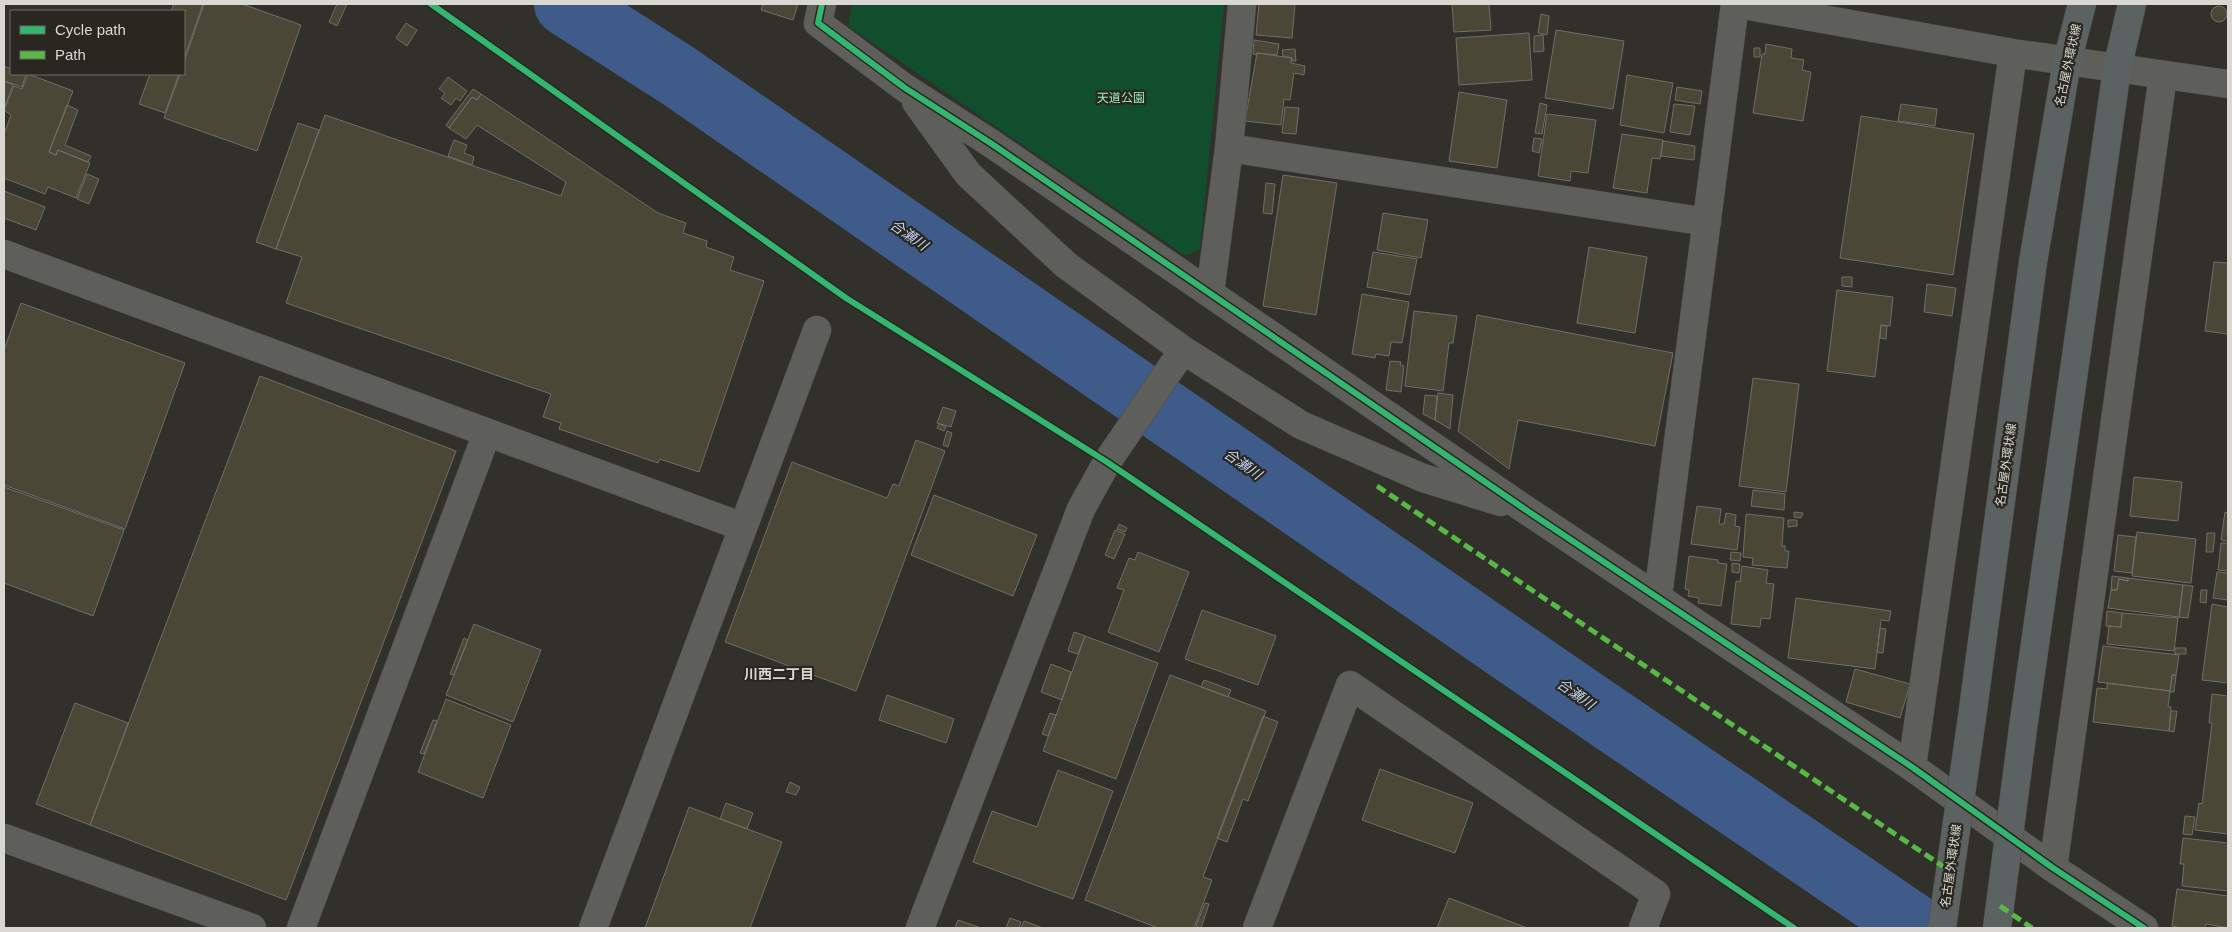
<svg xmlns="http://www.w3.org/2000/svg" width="2232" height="932" font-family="Arial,'Noto Sans JP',sans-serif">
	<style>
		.green { fill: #114e2e }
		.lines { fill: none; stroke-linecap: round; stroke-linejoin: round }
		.river { stroke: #3f5b89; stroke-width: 64 }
		.building { fill: #4a4737; stroke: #6f6e6a }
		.minor-casing { stroke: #4e4d49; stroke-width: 29 }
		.major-casing { stroke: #4e4d49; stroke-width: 29 }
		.minor { stroke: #5e5e5b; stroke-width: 28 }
		.major { stroke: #5c6261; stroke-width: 28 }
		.major-bridge-casing { stroke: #4e4d49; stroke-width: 29; stroke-linecap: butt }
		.major-bridge { stroke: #5c6261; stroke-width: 28 }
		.quiet { stroke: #58b947; stroke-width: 5; stroke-dasharray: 10 5; stroke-linecap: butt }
		.cycleway-casing { stroke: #29271f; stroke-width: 9 }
		.cycleway { stroke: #33b770; stroke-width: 6 }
		.labels { text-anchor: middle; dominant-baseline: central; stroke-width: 4.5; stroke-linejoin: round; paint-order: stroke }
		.street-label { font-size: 12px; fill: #d8d7d2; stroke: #29271f }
		.park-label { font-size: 12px; fill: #93efb4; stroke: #29271f }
		.water-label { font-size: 14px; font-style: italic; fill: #c1d4f4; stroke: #29271f }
		.neighbourhood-label { font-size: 14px; font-weight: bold; fill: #d8d7d2; stroke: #29271f }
	</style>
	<rect width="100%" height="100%" fill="#31302b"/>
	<!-- green -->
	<path class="green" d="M852,4H1224L1200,249L1186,256L848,26Z"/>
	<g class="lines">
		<!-- river -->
		<path class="river" d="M566,4L677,75L1565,688L1917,928"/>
	</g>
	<!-- building -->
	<path class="building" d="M174,4H203L184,59V11H171Z
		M204,4H242L301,25L257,151L164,118L180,74H184V62Z
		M337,4H347L337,26L329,22Z
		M763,4H798L793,20L761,10Z
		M1259,4H1295L1292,38L1256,35Z
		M1452,4H1489L1491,30L1454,32Z
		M2211 14a8 8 0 1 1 16 0a8 8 0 1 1-16 0Z
		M1541,14L1549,16L1547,35L1538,33Z
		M406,23L417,30L407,46L396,38Z
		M1556,30L1624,41L1613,109L1545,98Z
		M1529,33L1532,80L1459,85L1456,38Z
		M1543,35L1544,51L1534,52V36Z
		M1254,40L1279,44L1277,55L1257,53L1256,55L1253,54Z
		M1766,44L1792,49L1791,58L1804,60L1802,70L1811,72L1803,121L1753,113L1762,54H1765Z
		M1754,48H1760V57H1754Z
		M1295,49L1296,61H1291L1292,58L1283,56L1282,50Z
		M1257,53L1292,58L1291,63L1305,66L1304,75L1294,73L1290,100L1284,99L1281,125L1245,121Z
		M4,66L11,69V74H26L22,87L4,81Z
		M28,74L73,91L49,152L56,155L58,150L90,163L76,198L48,187L45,194L4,178V134L11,115L4,110L14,86L22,89Z
		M150,74H179L165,113L139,104Z
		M1627,75L1673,83L1664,133L1620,125Z
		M448,77L467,91L460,101L456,98L451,105L441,98L445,93L439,89Z
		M4,81L13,85L4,108Z
		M1677,87L1702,91L1700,104L1675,100Z
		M473,89L481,94L477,100L472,97L449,128L446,125Z
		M1459,92L1507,100L1497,168L1449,161Z
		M481,94L658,213L686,223L683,233L707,241L706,247L734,257L730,270L764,281L699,472L660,459L658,463L559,429L561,423L543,417L551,394L286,303L302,257L276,249L325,115L561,196L566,182L477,125L466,139L449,128L472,97L477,100Z
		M1540,103L1547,105L1542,134L1535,133Z
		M1674,104L1695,106L1690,135L1670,132Z
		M1901,104L1937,109L1935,126L1898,121Z
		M67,105L78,110L65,145L91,156L88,162L58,150L56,155L49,152Z
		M1285,107L1299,108L1296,134L1282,133Z
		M1547,114L1596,120L1588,173L1571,171L1570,181L1538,176Z
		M1861,116L1974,134L1953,275L1840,258Z
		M298,123L319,130L276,249L256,242Z
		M1622,134L1663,140L1660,159L1652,158L1647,193L1613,188Z
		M1534,138L1542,139L1539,153L1532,151Z
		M454,140L467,145L464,153L474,157L472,165L448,156Z
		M1663,141L1695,146L1694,160L1661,156Z
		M87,174L99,179L89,204L77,199Z
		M1283,175L1337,183L1316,315L1263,306Z
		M1266,183L1275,184L1272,214L1263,213Z
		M4,191L45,207L36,230L4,218Z
		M1383,213L1428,220L1421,258L1377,250Z
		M1589,247L1647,257L1635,333L1577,323Z
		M1373,252L1417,259L1410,295L1367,287Z
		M2214,262L2228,263V334L2205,331Z
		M1842,277H1852V287L1842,286Z
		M1927,284L1956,288L1952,316L1924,312Z
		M1837,290L1893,297L1890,326L1881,325L1875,377L1827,371Z
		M1362,294L1409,302L1402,343L1391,342L1389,356L1376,354L1375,358L1352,354Z
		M21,303L185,363L125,529L4,485V350Z
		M1414,311L1457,316L1453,343H1449L1443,391L1405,386Z
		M1477,315L1673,353L1655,446L1518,420L1509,469L1458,431Z
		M1881,325L1887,326L1886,339L1880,338Z
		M1390,361L1401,362L1400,365L1404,366L1401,392L1386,390Z
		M260,376L456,451L286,900L90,825Z
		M1753,378L1799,384L1786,492L1739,486Z
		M1438,393L1453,395L1450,429L1435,420Z
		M1425,395L1437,396L1435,420L1423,414Z
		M943,407L956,411L951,427L937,423Z
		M939,424L946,427L944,431L937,428Z
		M947,431L952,433L948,447L943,445Z
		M916,440L945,451L856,691L725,642L792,462L887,498L893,484L899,486Z
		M2134,477L2182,482L2178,521L2130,516Z
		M4,487L124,530L93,616L4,583Z
		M1753,490L1785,494L1784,510L1751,506Z
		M934,495L1037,535L1013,596L911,555Z
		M1697,506L1721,509L1719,524H1724L1726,513L1736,515L1735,526L1740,527L1737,550L1691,544Z
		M1794,512L1803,513L1801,518L1794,517Z
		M2225,512L2228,513V541L2221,540Z
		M1746,514L1784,518L1782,546H1785V551H1789L1787,568L1752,565L1753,558L1743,557Z
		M1788,520H1797V526L1788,527Z
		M1119,524L1127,528L1125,532L1117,529Z
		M1115,530L1125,534L1114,559L1105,555Z
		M2137,532L2196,539L2191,583L2132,576Z
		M2207,533H2215L2213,552H2206Z
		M2118,535L2136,537L2132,573L2114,571Z
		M2221,543H2228V571L2218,570Z
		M1138,552L1189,572L1159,652L1108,632L1124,590L1117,588L1129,558L1135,560Z
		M1731,552L1741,553L1740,561L1730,560Z
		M1689,556L1718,560V563L1727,564L1721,606L1698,603L1699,598L1688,596L1689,590L1685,589Z
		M1732,563L1740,564L1739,573L1732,572Z
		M1742,566L1768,570L1766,583L1774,584L1770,619L1761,618L1760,627L1731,624L1736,581L1740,582Z
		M2217,572L2228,573V600L2213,598Z
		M2112,576L2128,578V581L2119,579L2117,590H2111Z
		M2128,578L2183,585L2179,617L2108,608L2111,590H2117L2119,579L2128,581Z
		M2183,585L2193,586L2188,618L2179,617Z
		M2201,590H2207L2206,603L2200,602Z
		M1796,598L1891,611L1889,621L1881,620L1875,669L1788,658Z
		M2212,604L2228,607V683L2202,680Z
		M1202,610L1276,636L1258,685L1185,659Z
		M2107,611L2122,613L2121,627L2106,626Z
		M2122,613L2178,618L2174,651L2107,644L2109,626L2121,627Z
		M474,624L541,650L513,722L446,695Z
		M1880,628L1886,629L1883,653L1877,652Z
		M1074,632L1085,636L1078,654L1068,651Z
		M1085,636L1158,663L1116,779L1043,751Z
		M464,638L468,640L454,675L450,674Z
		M2103,646L2179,655L2176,675H2172L2170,691L2098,682Z
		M2175,648H2186V654H2175Z
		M1051,664L1071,672L1062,700L1041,692Z
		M1855,669L1910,684L1900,718L1846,702Z
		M1170,675L1266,711L1203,877L1212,880L1194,928H1158L1085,900Z
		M2172,675H2176L2174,692H2170Z
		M1204,680L1231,690L1228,697L1201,687Z
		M2107,683L2170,691L2168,707H2171L2169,731L2093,722L2097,688L2107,689Z
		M2212,694L2228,696V834L2195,830L2199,803L2202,804L2212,723H2209Z
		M887,695L954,719L946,743L879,720Z
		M446,699L511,725L483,798L418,772Z
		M75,703L128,723L90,825L36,804Z
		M2171,711H2177L2174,732L2169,731Z
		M1050,713L1056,715L1048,736L1042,734Z
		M1263,716L1278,722L1248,801L1243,799L1227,842L1217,838Z
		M433,720L437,721L424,754L420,753Z
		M1380,769L1473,803L1455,853L1362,820Z
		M1058,770L1113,791L1073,899L973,862L992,811L1037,827Z
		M790,782L800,787L796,795L786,792Z
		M726,803L753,813L747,829L720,819Z
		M689,807L782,842L750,928H645Z
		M2185,816L2195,817L2192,835L2183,834Z
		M2183,838L2228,843V891L2182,886L2184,864H2180Z
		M2177,889L2228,896V928L2206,924L2205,928H2181L2172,926Z
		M1449,898L1527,928H1437Z
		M1205,903L1209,904L1201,928L1196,926Z
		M1010,918L1021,922L1019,928H1006Z
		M958,920L981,928H955Z
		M1024,921L1043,928H1021Z"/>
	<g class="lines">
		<!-- minor casing -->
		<g class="minor-casing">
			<path id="minor" d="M822,4L818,23L905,88L992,144L1526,510L1912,767L2053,868L2144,928
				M1738,4L2013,53L2228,84
				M916,102L968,174L1066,265L1183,350L1301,425L1423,478L1501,502
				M1229,148L1707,222
				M4,254L743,527
				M1210,293L1229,148L1242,4
				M1658,596L1735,4
				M1912,767L2013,53
				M4,838L252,928
				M2053,868L2163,75
				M301,928L487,433
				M593,928L817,330
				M920,928L1081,509L1107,462L1183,350
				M1257,928L1350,685L1656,894L1643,928"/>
		</g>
		<!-- major casing -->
		<g class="major-casing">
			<path id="major" d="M1972,717L2033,262L2067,62L2082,4
				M2023,728L2117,69L2132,4"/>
		</g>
		<!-- minor -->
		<use href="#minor" class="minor"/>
		<!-- major -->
		<use href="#major" class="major"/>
		<!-- major-bridge casing -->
		<g class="major-bridge-casing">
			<path id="major-bridge" d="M1942,928L1972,717
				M1997,928L2023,728"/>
		</g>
		<!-- major-bridge -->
		<use href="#major-bridge" class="major-bridge"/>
		<!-- quiet -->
		<path class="quiet" d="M1377,486L1950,871
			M2000,906L2032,928"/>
		<!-- cycleway casing -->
		<g class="cycleway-casing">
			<path id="cycleway" d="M431,4L846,298L1107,462L1794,928
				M822,4L818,23L905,88L992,144L1526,510L1912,767L2053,868L2144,928"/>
		</g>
		<!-- cycleway -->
		<use href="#cycleway" class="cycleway"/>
	</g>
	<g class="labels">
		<!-- street labels -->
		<g class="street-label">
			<text transform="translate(2068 65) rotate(-78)">名古屋外環状線</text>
			<text transform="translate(2006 465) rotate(-82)">名古屋外環状線</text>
			<text transform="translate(1951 866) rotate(-82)">名古屋外環状線</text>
		</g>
		<!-- park labels -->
		<g class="park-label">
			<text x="1121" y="98">天道公園</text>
		</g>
		<!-- water labels -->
		<g class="water-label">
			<text transform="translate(909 235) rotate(35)">合瀬川</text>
			<text transform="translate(1243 464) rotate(35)">合瀬川</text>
			<text transform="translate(1576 694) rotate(35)">合瀬川</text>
		</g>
		<!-- neighbourhood labels -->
		<g class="neighbourhood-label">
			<text x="779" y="674">川西二丁目</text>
		</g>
	</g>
	<!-- border -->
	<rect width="2232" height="932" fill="none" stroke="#d8d7d2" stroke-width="10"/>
	<!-- legend -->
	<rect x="10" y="10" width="175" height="65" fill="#29271f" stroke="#6f6d67"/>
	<rect x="20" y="26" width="25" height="8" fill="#33b770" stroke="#6f6d67"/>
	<text x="55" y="35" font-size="15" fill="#d8d7d2">Cycle path</text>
	<rect x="20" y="51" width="25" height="8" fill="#58b947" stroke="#6f6d67"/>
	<text x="55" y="60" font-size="15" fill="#d8d7d2">Path</text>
</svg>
